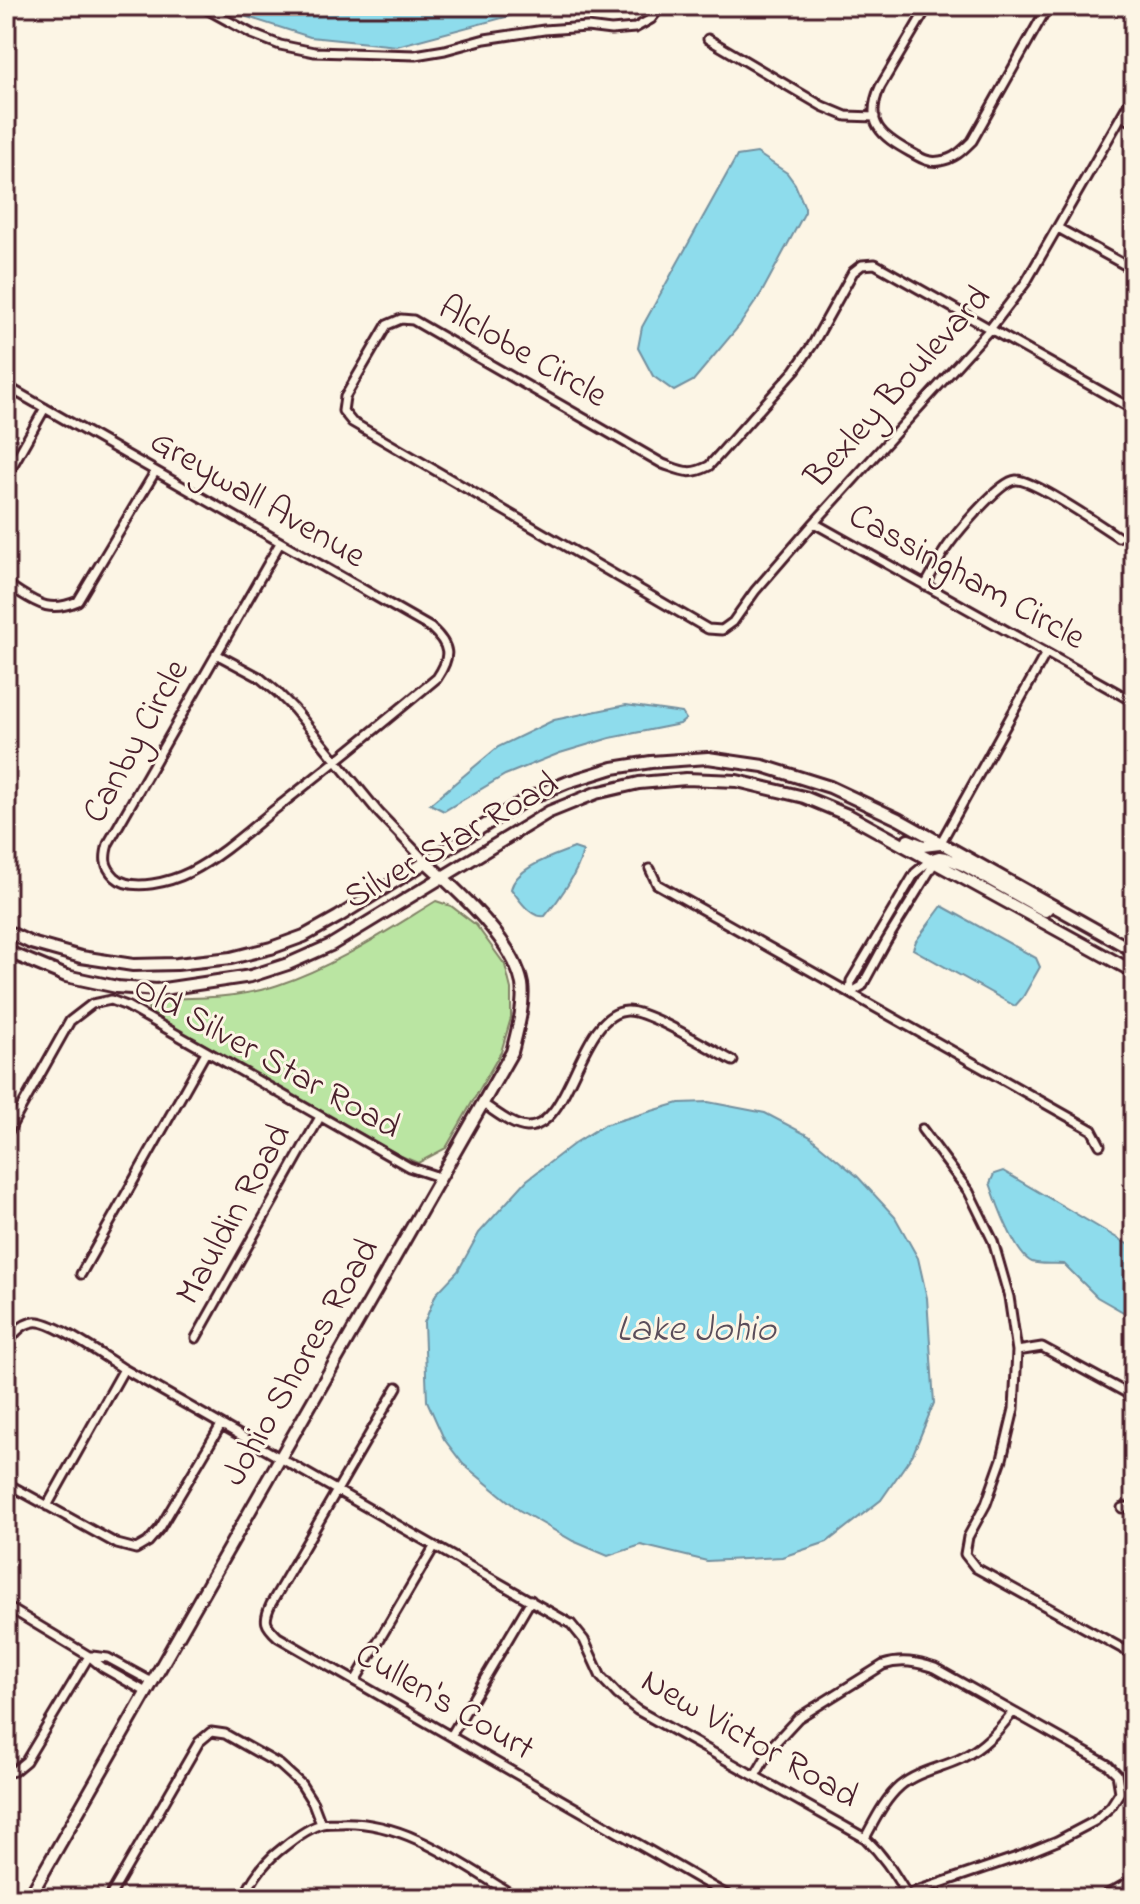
<svg xmlns="http://www.w3.org/2000/svg" width="1140" height="1904" font-family="'Indie Flower',sans-serif">
	<style>
		.green { fill: #bae5a2; stroke: #828266; stroke-width: 2 }
		.water { fill: #8edcec; stroke: #73909f; stroke-width: 2 }
		.lines { fill: none; stroke-linecap: round; stroke-linejoin: round }
		.street-casing { stroke: #4a1f2b; stroke-width: 13 }
		.secondary-casing { stroke: #4a1f2b; stroke-width: 16 }
		.street { stroke: #fcf5e5; stroke-width: 7 }
		.secondary { stroke: #fcf5e5; stroke-width: 10 }
		.labels { text-anchor: middle; dominant-baseline: central; stroke-width: 6; stroke-linejoin: round; paint-order: stroke }
		.street-label { font-size: 36px; fill: #4a1f2b; stroke: #fcf5e5 }
		.water-label { font-size: 38px; font-style: italic; fill: #5b4e5b; stroke: #fcf5e5 }
	</style>
	<rect width="100%" height="100%" fill="#fcf5e5"/>
	<filter id="ink" filterUnits="userSpaceOnUse"><feTurbulence type="fractalNoise" baseFrequency=".0125" numOctaves="2"/><feDisplacementMap in="SourceGraphic" scale="16" xChannelSelector="R" yChannelSelector="G"/><feConvolveMatrix kernelMatrix="1 2 1 2 8 2 1 2 1" color-interpolation-filters="sRGB"/></filter>
	<g filter="url(#ink)">
		<!-- green -->
		<path class="green" d="M436,901L451,906L476,925L505,965L511,989V1018L501,1052L446,1148L418,1163L401,1156L228,1057L153,1017L148,1008L150,999C192,998 237,999 278,985C335,966 385,932 436,901Z"/>
		<!-- water -->
		<path class="water" d="M226,6H547L397,46L310,37L238,14Z
			M757,153L787,173L795,184L805,208V212L762,292L739,326L693,381L674,391L653,376L638,348L642,327L737,156Z
			M626,705L682,713L686,719L680,724L610,738L560,753L505,775L444,811L430,804L498,747L554,720Z
			M574,848L583,851C578,873 559,900 545,916C530,918 520,900 511,889C516,867 554,856 574,848Z
			M942,906L1036,958L1040,967L1023,997L1015,1006L913,949L916,941Z
			M708,1102L765,1113L809,1136L857,1176L895,1217L918,1258L927,1298L934,1403L913,1454L881,1500L827,1542L782,1557L707,1561L641,1545L608,1556L573,1541L519,1510L463,1464L444,1439L427,1401L424,1323L436,1294L458,1271L479,1233L527,1180L575,1143L604,1125L679,1103Z
			M1003,1171L1134,1248V1318L1097,1297L1064,1264C1055,1263 1040,1265 1032,1262C1015,1255 996,1201 990,1183L994,1174Z"/>
		<g class="lines">
			<!-- street casing -->
			<g class="street-casing">
				<path id="street" d="M201,6L252,34L280,45L314,52L415,55L445,50L485,39L544,30L587,27L611,30L635,28L651,19L661,6
					M928,6L880,87C864,123 881,136 910,152C921,158 928,163 940,161C954,159 962,151 972,141L1048,6
					M708,39L822,106L846,116L875,117
					M1134,94L1026,282L990,329L814,523L755,591L733,622L722,630L708,629L352,422L343,411L345,397L387,325L401,319L413,320L663,464C683,471 689,476 709,466L795,370L813,344L853,272L862,265L875,264L1134,410
					M1122,116L1134,123
					M1058,228L1134,270
					M6,386L431,628C451,646 451,657 437,678C383,723 329,767 274,810C248,831 221,856 190,872C172,881 132,893 115,877C104,866 104,858 108,844L280,543
					M6,477L45,408
					M814,523L1134,702
					M6,584C34,600 45,615 78,601L155,472
					M925,586C931,575 937,564 943,553C953,537 999,481 1016,480C1033,479 1100,525 1118,537
					M216,654L259,677L277,692L294,709L379,813L426,862
					M940,844L1046,653
					M650,869L657,884L1092,1130L1100,1145
					M850,993L851,981L915,873L932,859
					M850,993L862,986L887,940L935,862
					M483,1104C496,1112 512,1126 527,1127C572,1127 579,1013 627,1011C648,1010 712,1050 733,1061
					M922,1129L969,1192L993,1241L1009,1297L1017,1351L1014,1409L1002,1459L986,1504L968,1537L965,1554L976,1568L1134,1655
					M6,1135L70,1021L92,1004L111,1000L127,1006L409,1167L439,1177
					M81,1274L206,1052
					M196,1338L320,1117
					M6,1347C12,1336 20,1324 34,1322C51,1319 106,1358 124,1369L571,1624L584,1640L601,1677L618,1695L637,1710L865,1838C885,1857 895,1875 909,1898
					M1017,1351L1042,1347L1125,1392L1134,1401
					M397,1387L271,1604C263,1621 265,1625 278,1637L732,1898
					M6,1483L117,1544L136,1549L148,1542L160,1528L221,1425
					M47,1506L124,1369
					M1122,1508L1134,1506
					M6,1606L89,1656L102,1667L146,1692
					M92,1656L108,1658L152,1682
					M355,1681L434,1547
					M451,1736L531,1600
					M6,1773L14,1771L26,1761L89,1656
					M755,1776L773,1745L798,1718L883,1665C901,1659 917,1662 935,1668L1108,1765L1117,1774L1120,1792L1111,1806L1095,1821L1057,1841L1020,1856L896,1898
					M865,1838C875,1820 884,1800 900,1786C918,1771 942,1768 962,1758C984,1747 998,1731 1013,1712
					M109,1898L199,1742L211,1732L225,1734L280,1765L301,1784L313,1803L321,1824
					M244,1898C253,1876 266,1860 285,1846C295,1838 310,1827 322,1824C327,1823 334,1823 340,1823C406,1820 464,1866 518,1898"/>
			</g>
			<!-- secondary casing -->
			<g class="secondary-casing">
				<path id="secondary" d="M908,840L923,846L940,844
					M932,859L939,857L946,858L965,866L1045,911L1051,905
					M6,931L31,943L81,957L133,965L177,964L231,958L271,948L304,936L338,917L527,799L568,782L613,768L651,762L708,758L763,766L830,787L898,819L1134,951
					M6,951L66,976L117,987L157,990L251,976L288,964L331,945L549,812L596,793L639,783L686,779L737,781L804,797L850,816L1134,972
					M29,1898L512,1052C517,1032 525,1004 522,984C513,940 459,892 426,862
					M1104,1898L1134,1881"/>
			</g>
			<!-- street -->
			<use href="#street" class="street"/>
			<!-- secondary -->
			<use href="#secondary" class="secondary"/>
		</g>
	</g>
	<g class="labels">
		<!-- street labels -->
		<g class="street-label">
			<text transform="translate(522 353) rotate(30)">Alclobe Circle</text>
			<text transform="translate(899 388) rotate(-48)">Bexley Boulevard</text>
			<text transform="translate(257 500) rotate(30)">Greywall Avenue</text>
			<text transform="translate(966 578) rotate(29)">Cassingham Circle</text>
			<text transform="translate(137 742) rotate(-61)">Canby Circle</text>
			<text transform="translate(452 842) rotate(-30)">Silver Star Road</text>
			<text transform="translate(266 1059) rotate(29)">Old Silver Star Road</text>
			<text transform="translate(235 1215) rotate(-61)">Mauldin Road</text>
			<text transform="translate(302 1363) rotate(-60)">Johio Shores Road</text>
			<text transform="translate(444 1703) rotate(30)">Cullen's Court</text>
			<text transform="translate(749 1740) rotate(30)">New Victor Road</text>
		</g>
		<!-- water labels -->
		<g class="water-label">
			<text x="696" y="1331">Lake Johio</text>
		</g>
	</g>
	<!-- margin -->
	<rect width="1140" height="1904" fill="none" stroke="#fcf5e5" stroke-width="32"/>
	<rect x="16" y="16" width="1108" height="1872" fill="none" stroke="#4a1f2b" stroke-width="3" filter="url(#ink)"/>
</svg>
